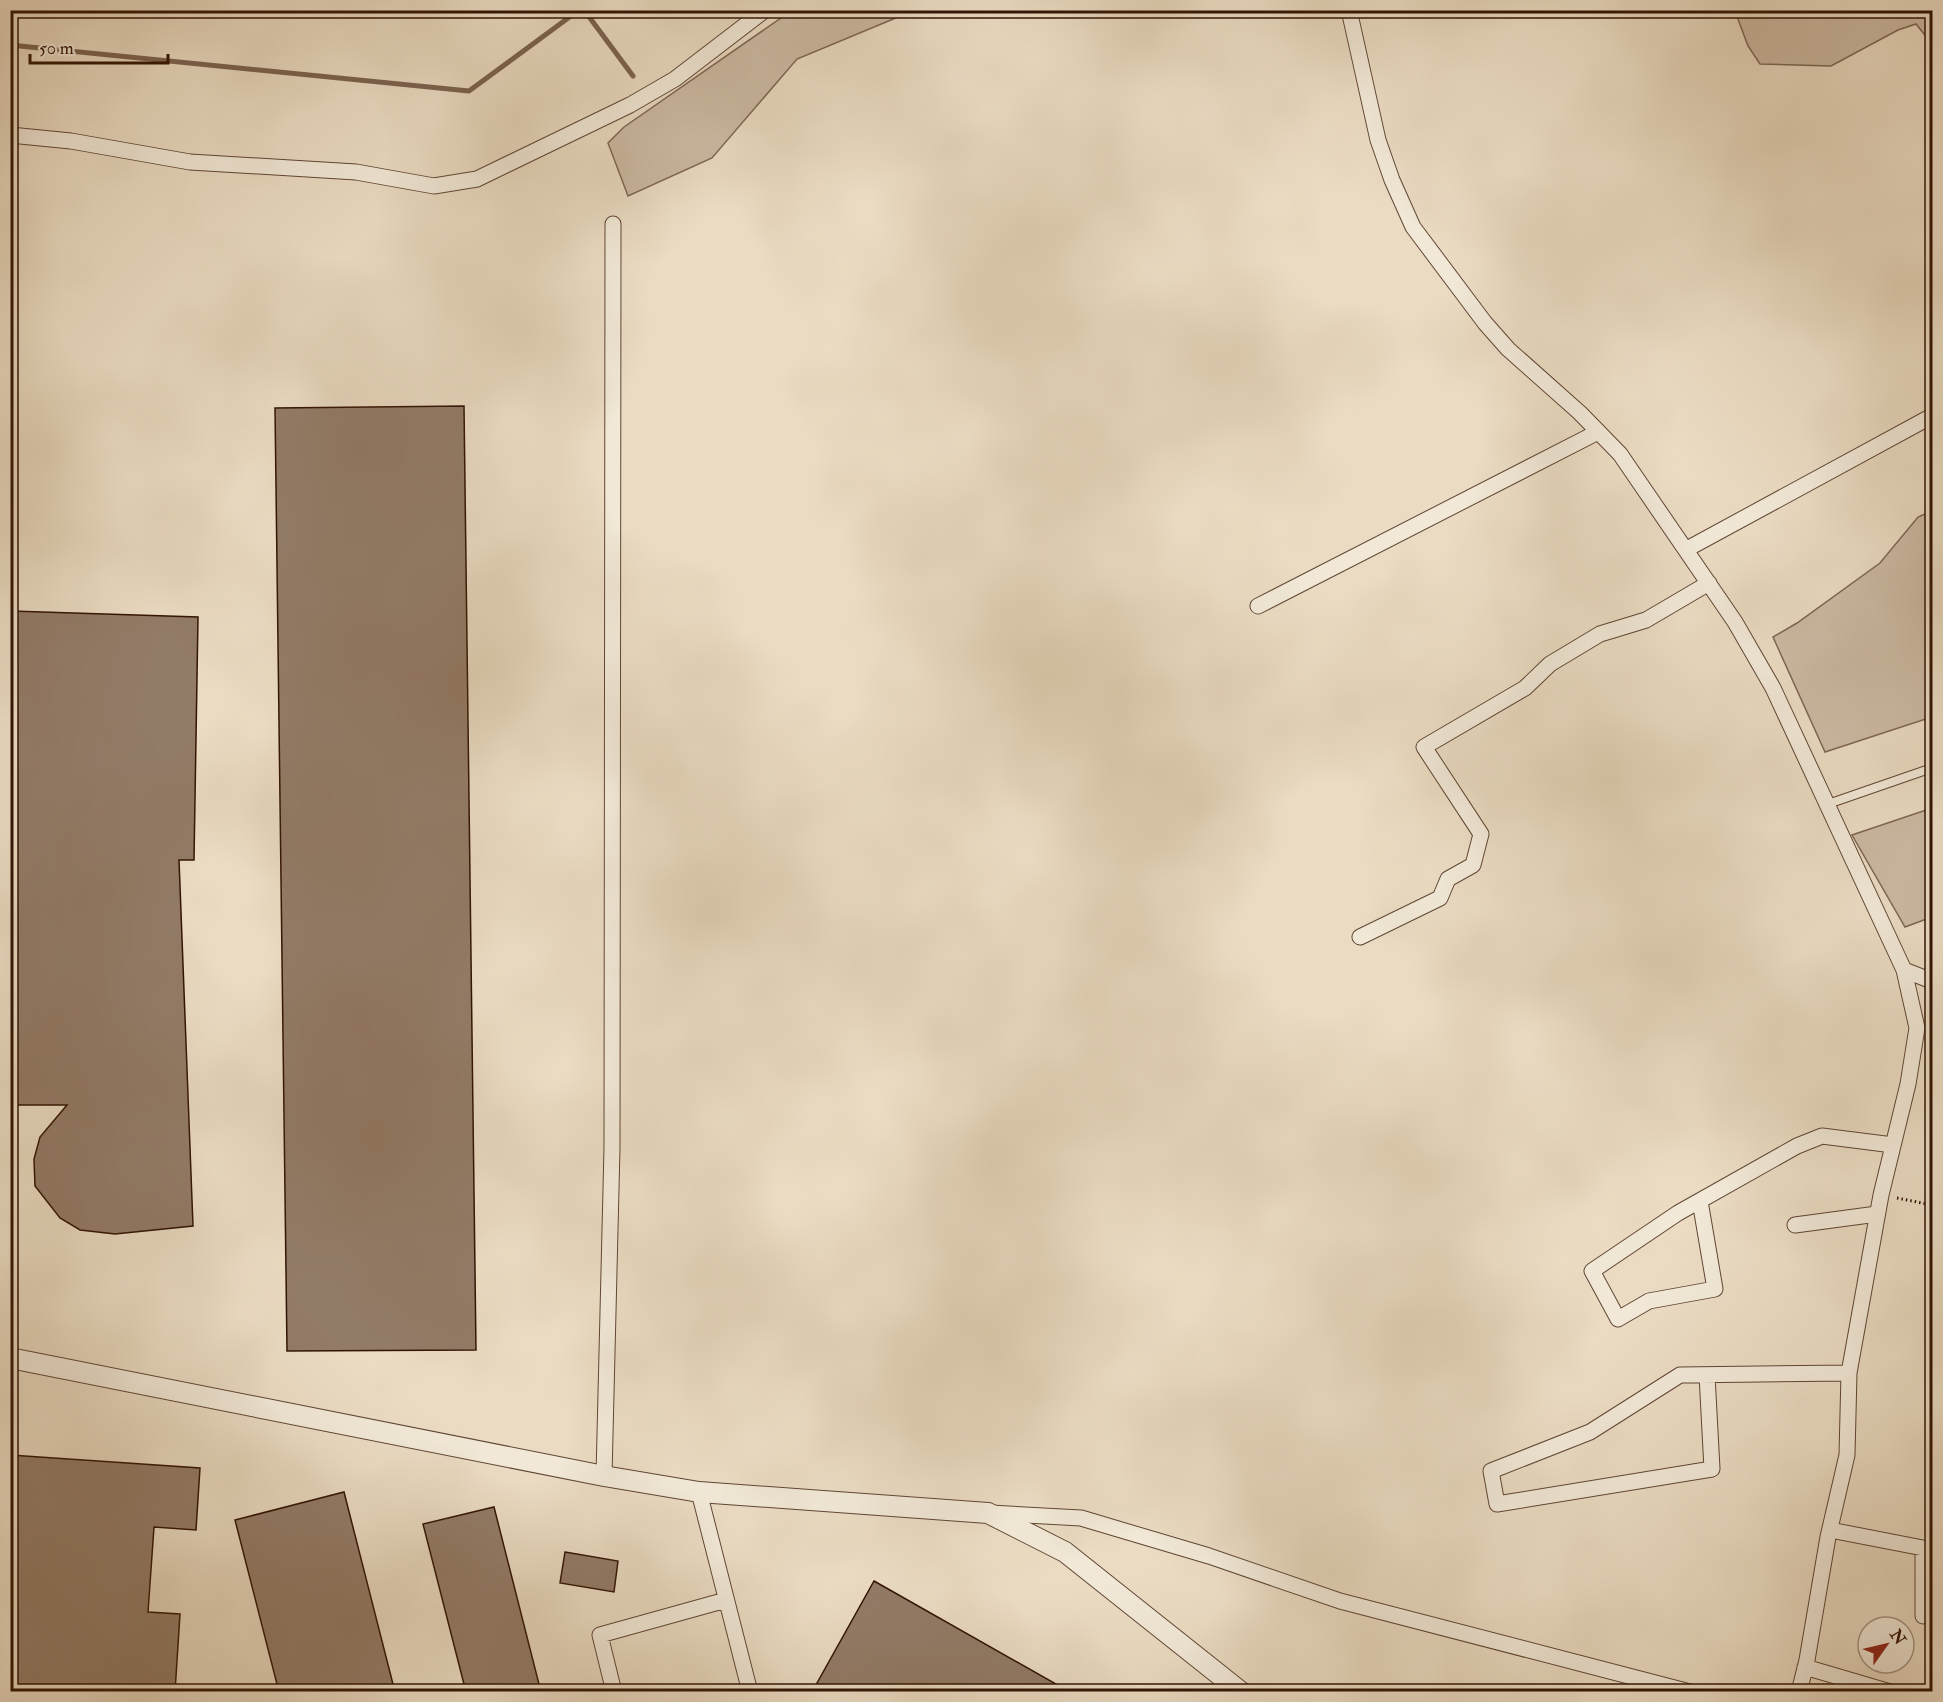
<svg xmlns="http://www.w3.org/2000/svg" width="1943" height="1702" font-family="'IM FELL Double Pica',serif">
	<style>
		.green { fill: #cbb9a2; stroke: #7e6654; stroke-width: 1.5 }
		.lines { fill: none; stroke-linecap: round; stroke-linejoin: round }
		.stream { stroke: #7b6350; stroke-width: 5 }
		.building { fill: #927b67; stroke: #321405; stroke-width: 1.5 }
		.service-casing { stroke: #604634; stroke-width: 10 }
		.minor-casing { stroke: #604634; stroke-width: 17 }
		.tertiary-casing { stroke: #604634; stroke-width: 22 }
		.path { stroke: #321405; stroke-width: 3; stroke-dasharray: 1.5 3; stroke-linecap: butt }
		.service { stroke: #f1e8d7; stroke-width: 8 }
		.minor { stroke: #f1e8d7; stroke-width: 15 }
		.tertiary { stroke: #f1e8d7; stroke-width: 20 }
	</style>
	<rect width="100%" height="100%" fill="#eadbc2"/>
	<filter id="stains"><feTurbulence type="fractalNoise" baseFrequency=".00333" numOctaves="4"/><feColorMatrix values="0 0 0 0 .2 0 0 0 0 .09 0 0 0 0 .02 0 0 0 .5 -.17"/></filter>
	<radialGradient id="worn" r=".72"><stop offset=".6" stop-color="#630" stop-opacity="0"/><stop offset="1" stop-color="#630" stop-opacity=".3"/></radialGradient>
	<!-- green -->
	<path class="green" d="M791,11H905L898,17L797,59L712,158L628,196L608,143L624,127Z
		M1735,11H1932V44L1916,24L1898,30L1831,66L1760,64L1748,46Z
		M1932,511V717L1825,752L1773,637L1797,623L1880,563L1918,517Z
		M1932,808V917L1905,927L1852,835Z"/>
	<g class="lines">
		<!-- stream -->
		<path class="stream" d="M584,10L633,76
			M10,45L469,91L579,10"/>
	</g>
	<!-- building -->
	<path class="building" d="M464,406L476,1350L287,1351L275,408Z
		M11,611L198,617L194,860H179L193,1226L115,1234L80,1230L60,1218L35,1186L34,1159L40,1137L67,1105H17Z
		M10,1455L200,1468L196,1530L154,1527L148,1612L180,1614L175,1692H10Z
		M344,1492L395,1692H279L235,1520Z
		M494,1507L541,1692H466L423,1524Z
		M565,1552L618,1561L614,1592L560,1583Z
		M874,1581L1070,1692H812Z"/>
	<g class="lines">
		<!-- service casing -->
		<g class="service-casing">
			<path id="service" d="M1828,804L1932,768"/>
		</g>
		<!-- minor casing -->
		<g class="minor-casing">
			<path id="minor" d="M1349,10L1378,140L1392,180L1413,227L1485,323L1508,349L1580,413L1620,454L1735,622L1773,688L1904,970L1917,1028L1908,1084L1881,1195L1849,1373L1847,1455L1828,1537L1807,1660L1799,1692
				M10,135L71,141L190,162L356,172L434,186L477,179L630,105L675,79L765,10
				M1687,549L1932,416
				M1258,606L1598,432
				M1360,937L1440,898L1448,879L1473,865L1481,834L1424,747L1525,688L1550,664L1600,634L1646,620L1709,583
				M1904,970L1932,981
				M1700,1201L1715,1289L1649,1301L1618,1319L1592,1271L1678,1213L1797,1146L1822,1136L1893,1145
				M1795,1225L1877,1214
				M1707,1375L1712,1469L1497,1504L1491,1471L1590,1432L1680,1375L1849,1373
				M604,1476L612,1148L613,224
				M699,1492L750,1692
				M991,1513L1081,1518L1209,1556L1340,1601L1690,1692
				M1830,1530L1923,1548V1616
				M1805,1667L1890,1692
				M614,1692L600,1635L726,1600"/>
		</g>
		<!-- tertiary casing -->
		<g class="tertiary-casing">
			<path id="tertiary" d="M10,1358L604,1476L699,1492L988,1513L1065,1552L1241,1692"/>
		</g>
		<!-- path -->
		<path class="path" d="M1897,1198L1932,1205"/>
		<!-- service -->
		<use href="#service" class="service"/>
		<!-- minor -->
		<use href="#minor" class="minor"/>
		<!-- tertiary -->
		<use href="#tertiary" class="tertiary"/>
	</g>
	<!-- margin -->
	<rect width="1943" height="1702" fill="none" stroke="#eadbc2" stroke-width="36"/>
	<rect x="12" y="12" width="1919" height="1678" fill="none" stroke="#321405" stroke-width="3"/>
	<rect x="18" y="18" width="1907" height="1666" fill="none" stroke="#321405" stroke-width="1.5"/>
	<!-- north arrow -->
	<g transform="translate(1886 1645) rotate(56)"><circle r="28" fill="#f1e8d7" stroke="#a59383" stroke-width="1.5"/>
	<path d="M0-4.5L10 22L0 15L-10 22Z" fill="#8f2418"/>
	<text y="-9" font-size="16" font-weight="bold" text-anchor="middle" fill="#321405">N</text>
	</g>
	<!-- scale -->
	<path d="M30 54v9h138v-9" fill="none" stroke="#321405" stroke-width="3"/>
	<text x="39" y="54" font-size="18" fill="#321405" stroke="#f1e8d7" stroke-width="4.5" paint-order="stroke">50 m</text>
	<rect width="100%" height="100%" filter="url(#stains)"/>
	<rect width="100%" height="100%" fill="url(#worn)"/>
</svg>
